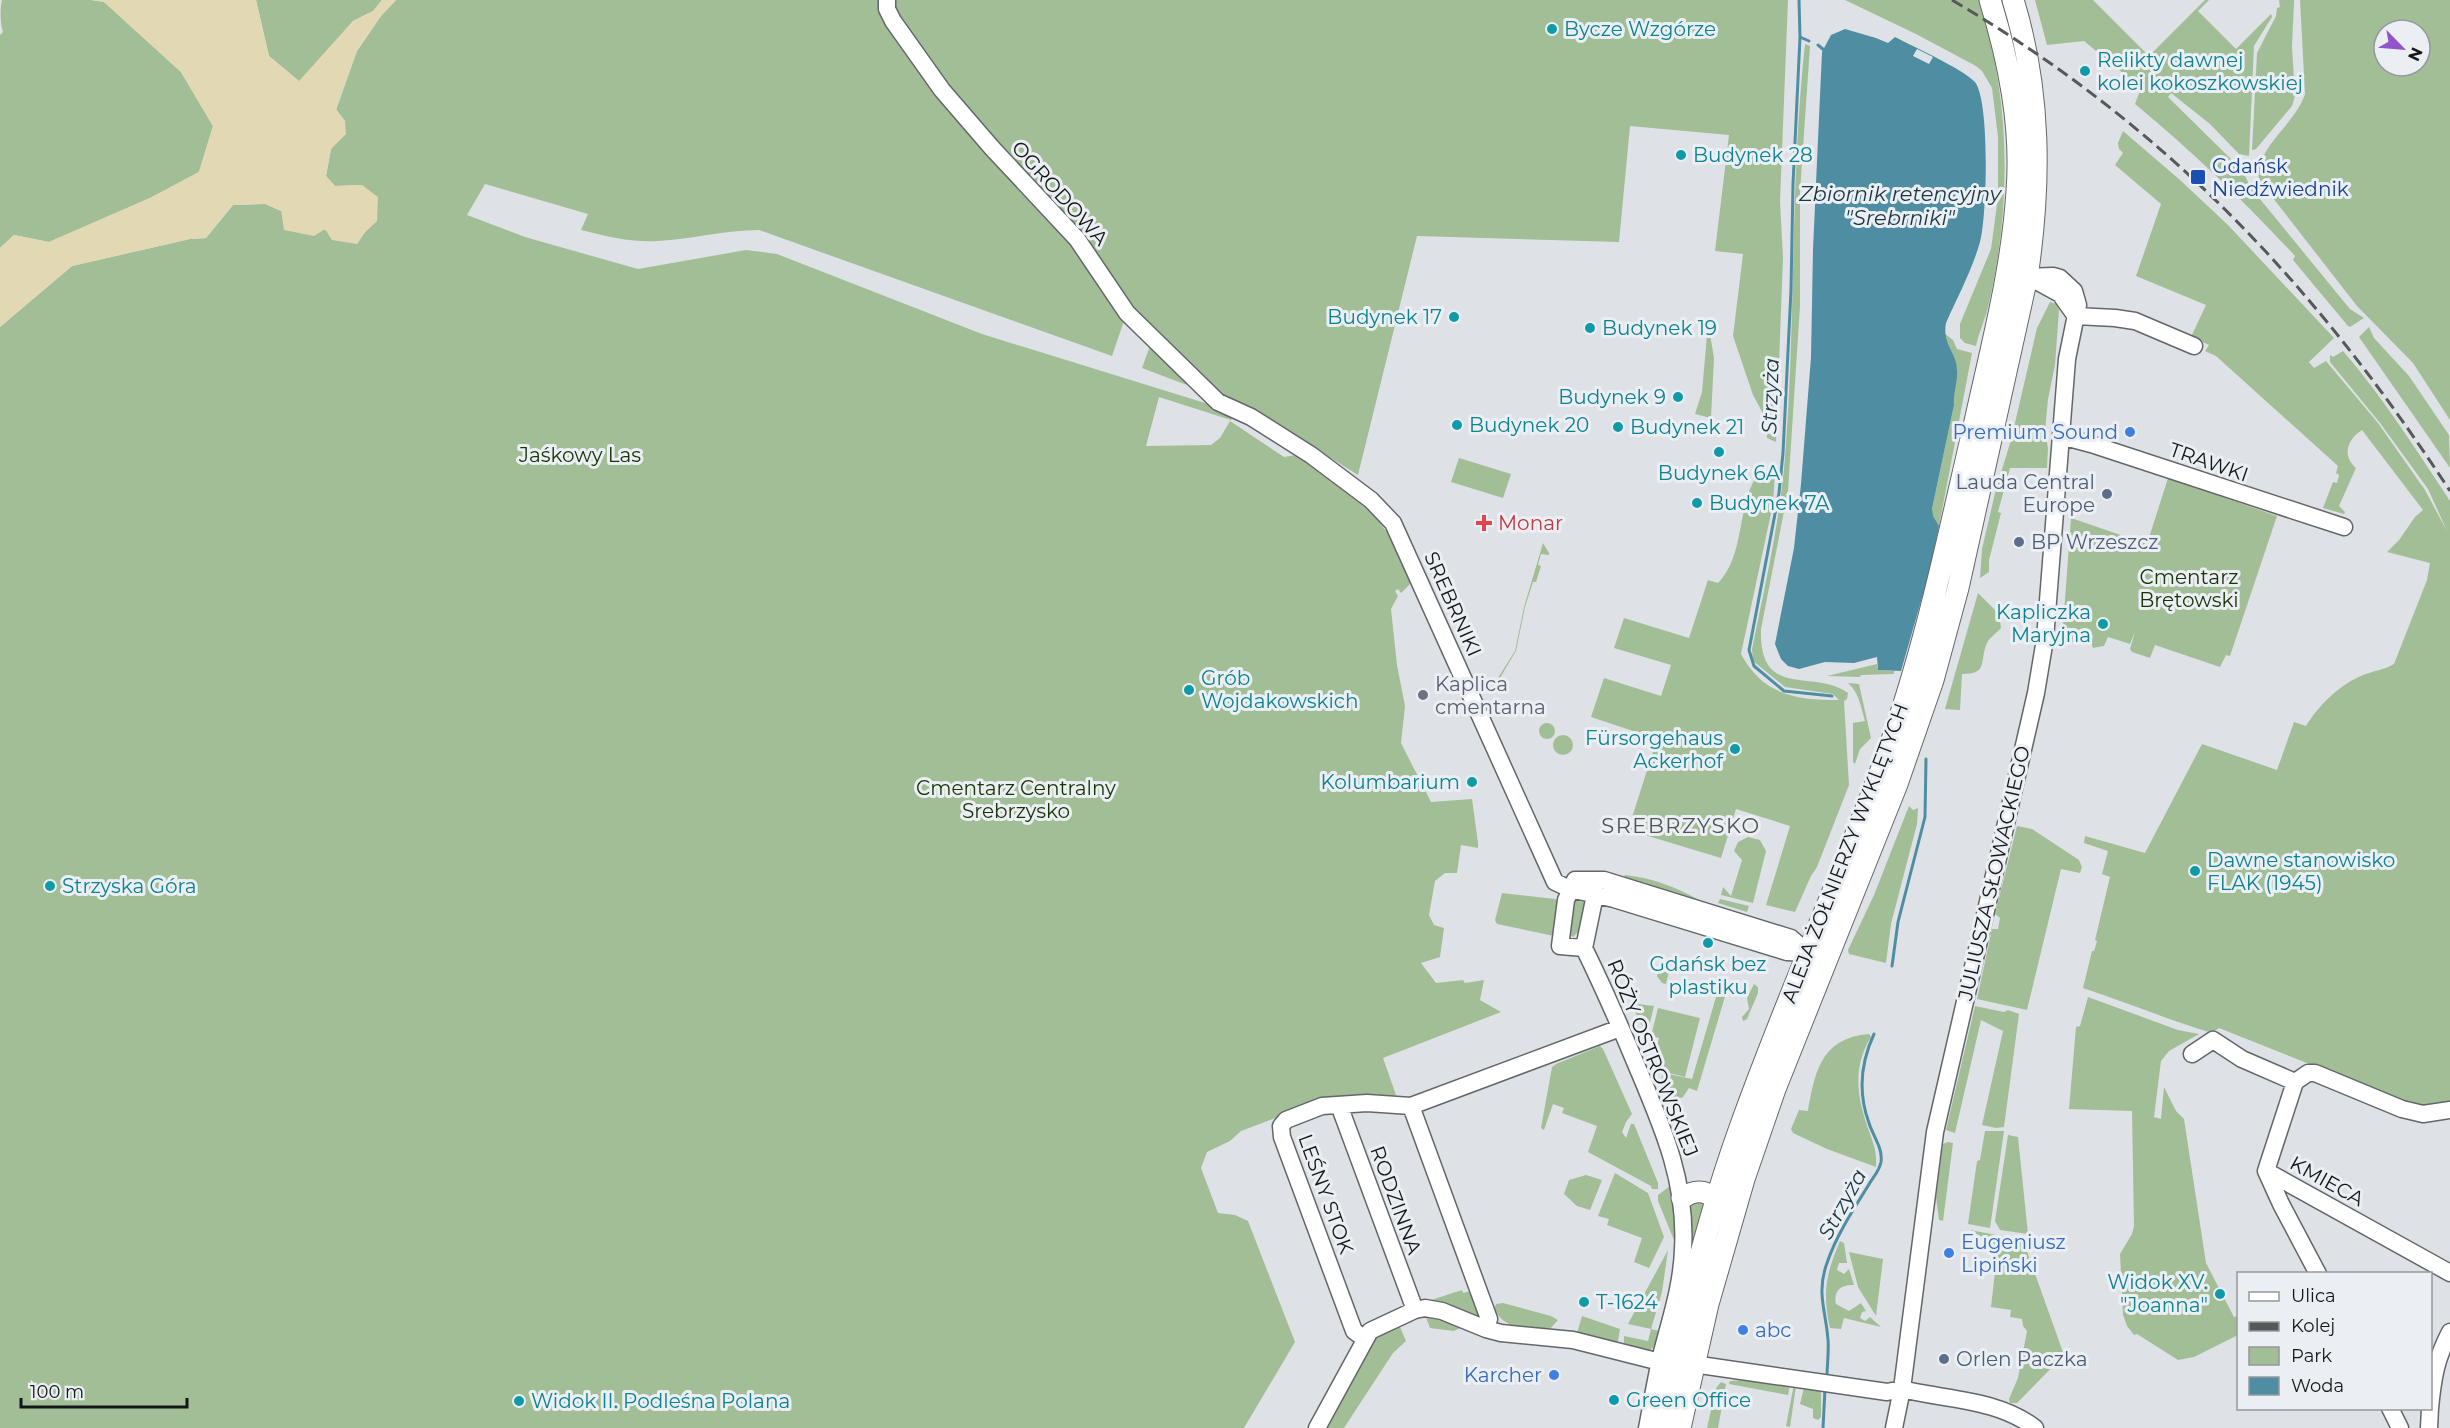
<svg xmlns="http://www.w3.org/2000/svg" width="2450" height="1428" font-family="Montserrat,sans-serif">
	<style>
		.green { fill: #a2be97; fill-rule: evenodd }
		.sand { fill: #e2d8b3 }
		.water { fill: #4f8ea2 }
		.pier { fill: #dee2e6 }
		.lines { fill: none; stroke-linecap: round; stroke-linejoin: round }
		.stream { stroke: #4f8ea2; stroke-width: 3 }
		.minor-casing { stroke: #63676a; stroke-width: 19 }
		.major-casing { stroke: #63676a; stroke-width: 23 }
		.minor { stroke: #fff; stroke-width: 16 }
		.major { stroke: #fff; stroke-width: 21 }
		.rail { stroke: #56585a; stroke-width: 3; stroke-dasharray: 12 6; stroke-linecap: butt }
		.culture-dot { fill: #0f9aa8; stroke: #ebeff4; stroke-width: 2 }
		.transit-dot { fill: #1a4fb4; stroke: #ebeff4; stroke-width: 2 }
		.shop-dot { fill: #3f7fe0; stroke: #ebeff4; stroke-width: 2 }
		.service-dot { fill: #5c6f8a; stroke: #ebeff4; stroke-width: 2 }
		.health-dot { fill: #e0444e; stroke: #ebeff4; stroke-width: 2 }
		.worship-dot { fill: #6b7280; stroke: #ebeff4; stroke-width: 2 }
		.labels { text-anchor: middle; dominant-baseline: central; stroke-width: 6; stroke-linejoin: round; paint-order: stroke }
		.culture-label { font-size: 20px; fill: #0d838f; stroke: #ebeff4; text-anchor: start }
		.transit-label { font-size: 20px; fill: #164399; stroke: #ebeff4; text-anchor: start }
		.street-label { font-size: 20px; fill: #151617; stroke: #ebeff4 }
		.shop-label { font-size: 20px; fill: #366cbe; stroke: #ebeff4; text-anchor: end }
		.park-label { font-size: 20px; fill: #163404; stroke: #ebeff4 }
		.service-label { font-size: 20px; fill: #4e5e75; stroke: #ebeff4; text-anchor: start }
		.health-label { font-size: 20px; fill: #be3a42; stroke: #ebeff4; text-anchor: start }
		.worship-label { font-size: 20px; fill: #5b616d; stroke: #ebeff4; text-anchor: start }
		.water-label { font-size: 21px; font-style: italic; fill: #183741; stroke: #ebeff4 }
		.neighbourhood-label { font-size: 21px; letter-spacing: 1.5px; fill: #505457; stroke: #ebeff4 }
	</style>
	<rect width="100%" height="100%" fill="#dee2e6"/>
	<!-- green -->
	<path class="green" d="M2,0H91L104,2L181,72L213,126L199,172L150,198L49,242L14,235L0,248V35L3,32C0,24 0,8 2,0Z
		M256,0H382L373,11L353,21L300,82L269,56Z
		M396,0H883L882,3L1066,234L1125,318L1112,356L759,230C725,230 692,239 658,241C632,243 606,236 581,230L588,214L485,184L467,215L525,237L638,269L746,250L777,254L982,334L1218,407L1233,416L1231,420L1159,397L1146,446L1211,445L1220,438L1230,421L1284,457L1296,455L1303,459L1356,499L1379,521L1394,543L1412,582L1401,593L1398,589L1395,591L1398,596L1391,609L1397,665L1405,706L1401,743L1431,802L1472,799L1478,843V848L1461,845L1457,873H1445L1435,881L1429,915L1434,925L1444,928L1440,957L1421,963L1436,983L1463,980L1465,983L1484,980L1480,1000L1501,1012L1383,1058L1396,1095L1384,1100L1330,1097L1241,1131L1230,1141L1207,1152L1201,1168L1218,1213L1235,1215L1248,1221L1295,1342L1244,1428H0V327L72,266L190,239L206,238L233,205L265,204L357,244L365,232L377,221L362,185L335,186L326,176L331,149L345,121L336,110L357,51L381,16Z
		M891,0H1788L1780,201L1783,258L1776,442L1767,438L1766,419L1753,395L1733,336L1743,254L1715,251L1729,135L1630,126L1619,242L1417,236L1358,475L1270,420L1222,399L1191,364L1126,302L941,82L892,9Z
		M1845,0H1979C2011,99 2012,206 1988,307C1985,320 1979,332 1976,346L1965,343L1960,338V324L1991,249L1998,197V137L1992,88L1982,71L1976,66L1916,34Z
		M2035,0H2093L2149,56L2205,0H2209L2198,11L2236,49L2271,14L2272,17L2254,46L2249,156L2239,154L2210,124L2171,93L2168,97L2235,163L2244,174L2251,188L2336,292L2350,309L2364,318L2350,327L2348,326L2293,260L2295,256C2245,202 2192,151 2135,104L2141,88L2084,41L2047,45Z
		M2279,0H2294V3L2292,46L2295,96L2292,106L2256,149L2252,150L2257,53L2276,16L2277,8L2280,7Z
		M2300,0H2450V420L2413,363L2357,306L2259,180C2254,149 2295,125 2305,94ZM2384,30H2420V66H2384Z
		M1805,44L1810,46L1800,192V306L1788,491L1761,629C1759,701 1813,668 1848,693L1847,699L1844,701L1849,785L1817,867L1811,876L1795,912L1766,905L1790,826L1736,809L1721,858L1628,830L1657,739L1591,717L1604,678L1661,696L1671,665L1614,648L1624,618L1689,638L1708,580L1718,583C1747,553 1735,502 1761,470L1775,472L1773,504L1741,654C1763,695 1796,700 1839,700L1833,694L1785,687L1753,661L1752,649C1765,585 1780,521 1785,457C1796,319 1790,181 1805,44Z
		M2123,131L2180,180L2228,225L2334,338L2309,362L2314,368L2326,361L2378,423L2425,490L2447,531L2428,489L2380,423L2330,362V355L2333,357L2343,351C2383,397 2416,450 2450,501V1106L2420,1108L2219,1028L2212,1033C2168,1020 2126,1002 2083,988L2092,951H2094L2097,941L2095,940L2110,877L2102,874L2108,851L2084,843L2085,836L2145,853L2202,744L2277,770L2294,722L2306,726C2319,705 2339,685 2363,675C2373,671 2384,670 2394,664L2427,580L2430,563L2387,552L2399,540L2415,517L2423,510L2362,430C2348,439 2341,455 2356,468L2339,506L2345,512L2344,514L2323,508L2333,482L2337,483L2339,475L2336,473L2338,466L2216,356L2205,351L2209,345L2191,337L2206,305L2136,276L2161,204L2115,165L2123,153L2119,149L2118,143Z
		M2050,302L2056,304L2059,310L2055,365L2048,399L2045,431L2048,448L2047,468H2010L1998,512L2001,513L1989,560V572L1980,578L1982,549L1996,489L2011,440L2037,328Z
		M2369,327L2374,338L2409,376L2449,435L2450,468L2359,337Z
		M1944,333L1953,340L1957,349L1972,353L1939,526L1932,516V509L1954,405L1953,394L1957,370Z
		M1710,334L1714,358L1711,418L1695,414L1702,392L1707,335Z
		M1151,343L1198,387L1184,384L1142,368Z
		M1459,458L1511,474L1503,498L1451,482Z
		M2168,478L2277,516L2230,656L2226,655L2220,667L2155,645L2150,658L2132,652L2130,649L2135,632L2130,644L2108,637L2104,646L2093,648L2091,642L2093,636L2082,633L2080,639L2076,643L2062,640L2071,518L2147,544Z
		M1543,543L1549,553V555L1541,554L1538,565L1541,566L1536,582H1533L1525,607L1516,651L1491,693L1489,692L1515,651L1524,607Z
		M1978,593L1999,614L2001,628C1997,633 1990,637 1987,643C1979,661 1989,674 1962,674L1960,710L1945,709Z
		M1877,664L1878,670L1894,671V674L1861,675L1860,677L1827,676Z
		M1848,683L1859,684L1871,738L1860,749L1855,764L1853,762V723L1865,721C1861,708 1859,692 1848,683Z
		M1539 731a8 8 0 1 1 16 0a8 8 0 1 1-16 0Z
		M1553 745a10 10 0 1 1 20 0a10 10 0 1 1-20 0Z
		M1909,806L1913,810L1918,808L1917,824L1891,924L1886,963L1849,954L1848,950L1874,895Z
		M2017,826L2032,829L2079,860L2082,867L2080,873L2061,869L2027,1010L1977,999L1992,929H1998L2000,918L1995,914Z
		M1748,837L1760,840L1766,851L1753,903L1721,895L1723,887L1731,896L1742,860L1734,851L1738,842Z
		M1625,875C1655,878 1677,888 1703,902L1623,880Z
		M1502,893L1555,899L1558,901L1554,936L1497,924L1495,920Z
		M1720,899L1749,906L1747,912L1718,903Z
		M1574,900L1586,903L1581,929L1573,937L1570,935L1569,927Z
		M1661,959L1671,962L1666,984L1662,983L1657,976Z
		M1721,980L1729,983L1697,1091L1689,1088L1683,1097L1668,1102L1659,1083L1664,1073L1692,1079Z
		M1754,984L1758,987V993L1747,1019L1743,1021L1742,1017L1749,1009L1747,998Z
		M2088,997L2178,1030L2199,1034L2169,1051L2161,1061L2154,1117L2161,1119L2164,1087L2176,1111L2184,1119L2206,1263L2234,1317L2238,1316V1335L2194,1357L2178,1360L2137,1334L2134,1335L2127,1326L2123,1315L2120,1254L2132,1234L2134,1226L2132,1111L2069,1109L2076,1027L2080,1026Z
		M1638,1004L1654,1006L1647,1035L1633,1008L1634,1005Z
		M1975,1006L2004,1012L2008,1010L2019,1014L2004,1127L1996,1128L1982,1125L2003,1031L1981,1020L1955,1133L1946,1130Z
		M1658,1008L1700,1018L1685,1077L1657,1070L1661,1056L1655,1055L1659,1038L1651,1036Z
		M1869,1034L1871,1037C1852,1068 1857,1098 1869,1131C1874,1145 1877,1152 1876,1167L1827,1149L1793,1133L1791,1129L1799,1110L1808,1111C1815,1072 1821,1038 1869,1034Z
		M1600,1046L1603,1049L1632,1114L1626,1122L1622,1132L1626,1138L1631,1124H1634L1658,1183V1189H1652L1651,1186L1588,1152L1597,1126L1562,1113L1564,1108L1553,1104L1544,1130L1541,1128L1552,1067L1556,1064Z
		M1985,1131H2004L1990,1228L1968,1224L1977,1161L1980,1160Z
		M2008,1135L2018,1137L2028,1234L2000,1230L1995,1221Z
		M1948,1142L1953,1143L1943,1221L1939,1220L1936,1197L1943,1144Z
		M1615,1173L1648,1193L1664,1237L1649,1268L1634,1262L1642,1238L1607,1225L1609,1219L1598,1216Z
		M1586,1175L1602,1180L1590,1210L1577,1206L1564,1194L1569,1180Z
		M1670,1186H1673L1678,1242L1674,1240L1658,1201V1195Z
		M1694,1198L1707,1204L1688,1258L1689,1205Z
		M1970,1230L2023,1240L2064,1355L2017,1403H2010L2009,1399L2018,1378L2027,1331L2023,1326L2022,1319L2010,1317L2011,1310L1991,1307L1997,1254L1994,1244Z
		M1840,1241L1844,1243L1847,1263H1839L1837,1270L1844,1274L1849,1269L1854,1285C1841,1284 1833,1291 1836,1304L1849,1311L1861,1303L1866,1311L1862,1312L1860,1318L1865,1321L1870,1317L1881,1327L1844,1318L1841,1329L1830,1328C1822,1292 1826,1274 1840,1241Z
		M1668,1250L1662,1292L1651,1329L1660,1331C1652,1357 1648,1353 1624,1348V1336L1648,1341L1651,1329L1628,1324Z
		M1849,1252L1883,1259L1876,1316L1858,1287Z
		M1462,1290L1463,1293L1471,1291L1480,1319L1425,1302Z
		M1503,1303L1551,1316L1558,1320L1549,1330C1527,1328 1506,1331 1494,1309L1496,1304Z
		M1425,1315L1438,1316L1464,1326L1454,1331L1430,1328Z
		M1582,1316L1620,1329L1618,1341L1616,1342L1577,1333Z
		M1400,1327L1406,1341L1393,1353L1344,1428H1323L1376,1338Z
		M1759,1379L1790,1384L1788,1395L1729,1384L1730,1381Z
		M1721,1382L1726,1384L1718,1428H1707L1716,1388Z
		M1794,1384L1796,1386L1790,1427L1786,1426Z
		M1804,1388L1821,1389V1417L1818,1420L1813,1418V1409L1800,1404Z"/>
	<!-- sand -->
	<path class="sand" d="M91,0H256L269,56L299,81L353,21L373,11L382,0H396L381,16L357,51L336,109L345,121L346,134L331,149L326,176L335,186L362,185L378,197L377,221L365,232L357,244L332,240L325,229L314,236L284,230L281,210L265,204L233,205L206,238L190,239L72,266L0,327V248L14,235L49,242L150,198L199,172L213,126L181,72L104,2Z"/>
	<!-- water -->
	<path class="water" d="M1845,29L1876,38L1888,43L1895,37C1912,46 1963,69 1975,82C1990,101 1987,217 1980,242C1972,270 1958,296 1946,323C1942,345 1957,352 1957,370C1958,381 1953,393 1954,405L1932,509L1933,516L1939,526L1929,573L1901,671L1878,670L1877,657L1854,663L1825,662L1799,669L1788,666L1781,659L1775,644L1794,548L1801,484L1811,357L1813,249L1822,52L1831,35Z"/>
	<!-- pier -->
	<path class="pier" d="M1917,49L1933,57L1929,64L1913,56Z"/>
	<g class="lines">
		<!-- stream -->
		<path class="stream" d="M1799,0L1800,37L1793,184L1791,290L1783,453L1779,493L1749,650L1754,666L1784,691L1832,696
			M1800,37L1809,41
			M1818,45L1824,50
			M1892,966L1898,922L1925,817L1926,759
			M1827,1377C1827,1365 1829,1352 1828,1340C1826,1311 1816,1293 1827,1263C1836,1236 1853,1210 1868,1186C1873,1177 1879,1172 1881,1162C1883,1148 1873,1136 1869,1123C1858,1093 1861,1062 1874,1034
			M1823,1428L1825,1389"/>
		<!-- minor casing -->
		<g class="minor-casing">
			<path id="minor" d="M887,0V9L893,21L942,90L992,148L1077,239L1127,313L1218,402L1251,417L1311,455L1371,500L1393,523L1555,882L1570,889L1614,899L1787,952L1808,953L1817,956
				M2029,277L2060,294L2075,315
				M2076,316L2115,318L2135,321L2194,346
				M2061,436L2091,444L2344,527
				M1584,948C1603,987 1621,1028 1638,1069C1663,1128 1687,1183 1683,1249C1682,1284 1671,1318 1662,1352C1656,1377 1652,1403 1647,1428
				M1584,948L1560,946L1566,900L1575,880H1604L1791,938L1808,953
				M1584,948L1595,895
				M2192,1054L2213,1040L2242,1059L2295,1082L2308,1073H2315L2402,1109L2423,1114L2450,1110
				M2295,1082L2266,1171L2450,1273
				M1339,1105L1415,1310
				M1411,1106L1489,1319L1486,1329
				M2266,1171L2281,1204L2318,1274
				M1365,1339L1354,1331L1282,1137L1281,1126L1286,1120L1322,1106L1367,1103L1411,1106L1620,1028
				M1693,1364L1887,1392L1902,1389C1946,1400 1998,1399 2035,1428
				M2390,1408L2400,1428
				M2430,1408C2433,1377 2436,1359 2450,1332
				M1317,1428L1370,1331L1415,1310L1425,1308L1442,1311L1486,1329L1501,1333L1573,1340L1660,1362
				M1894,1428L1902,1389L1935,1132L2036,693L2045,639L2067,359L2078,305L2074,291L2060,278L2053,276L2027,277
				M2429,1428L2430,1408"/>
		</g>
		<!-- major casing -->
		<g class="major-casing">
			<path id="major" d="M1682,1198C1694,1190 1704,1189 1716,1199
				M1660,1428C1680,1330 1703,1233 1736,1139C1781,1010 1838,886 1886,757C1925,650 1948,537 1974,426C1991,348 2012,271 2017,191C2022,126 2009,62 1990,0
				M1680,1428L1708,1304L1744,1179L1775,1089L1897,784L1933,680L1958,588L2027,277C2041,183 2041,91 2013,0"/>
		</g>
		<!-- minor -->
		<use href="#minor" class="minor"/>
		<!-- major -->
		<use href="#major" class="major"/>
		<!-- rail -->
		<path class="rail" d="M1952,0C2166,126 2315,284 2450,491"/>
	</g>
	<!-- markers -->
	<g class="culture-dot">
		<circle cx="1552" cy="29" r="6"/>
		<circle cx="2085" cy="71" r="6"/>
		<circle cx="1681" cy="155" r="6"/>
		<circle cx="1454" cy="317" r="6"/>
		<circle cx="1590" cy="328" r="6"/>
		<circle cx="1678" cy="397" r="6"/>
		<circle cx="1457" cy="425" r="6"/>
		<circle cx="1618" cy="427" r="6"/>
		<circle cx="1719" cy="452" r="6"/>
		<circle cx="1697" cy="503" r="6"/>
		<circle cx="2103" cy="624" r="6"/>
		<circle cx="1189" cy="690" r="6"/>
		<circle cx="1735" cy="749" r="6"/>
		<circle cx="1472" cy="782" r="6"/>
		<circle cx="2195" cy="871" r="6"/>
		<circle cx="50" cy="886" r="6"/>
		<circle cx="1708" cy="943" r="6"/>
		<circle cx="2220" cy="1294" r="6"/>
		<circle cx="1584" cy="1302" r="6"/>
		<circle cx="1614" cy="1400" r="6"/>
		<circle cx="519" cy="1401" r="6"/>
	</g>
	<rect class="transit-dot" x="2190" y="169" width="16" height="16" rx="3"/>
	<g class="shop-dot">
		<circle cx="2130" cy="432" r="6"/>
		<circle cx="1949" cy="1253" r="6"/>
		<circle cx="1743" cy="1330" r="6"/>
		<circle cx="1554" cy="1375" r="6"/>
	</g>
	<g class="service-dot">
		<circle cx="2107" cy="494" r="6"/>
		<circle cx="2019" cy="542" r="6"/>
		<circle cx="1944" cy="1359" r="6"/>
	</g>
	<path class="health-dot" d="M1481 514h6v6h6v6h-6v6h-6v-6h-6v-6h6z"/>
	<circle class="worship-dot" cx="1423" cy="695" r="6"/>
	<g class="labels">
		<!-- culture labels -->
		<g class="culture-label">
			<text x="1564" y="29">Bycze Wzgórze</text>
			<text x="2097" y="60">Relikty dawnej<tspan x="2097" dy="23">kolei kokoszkowskiej</tspan></text>
			<text x="1693" y="155">Budynek 28</text>
			<text x="1442" y="317" text-anchor="end">Budynek 17</text>
			<text x="1602" y="328">Budynek 19</text>
			<text x="1666" y="397" text-anchor="end">Budynek 9</text>
			<text x="1469" y="425">Budynek 20</text>
			<text x="1630" y="427">Budynek 21</text>
			<text x="1719" y="473" text-anchor="middle">Budynek 6A</text>
			<text x="1709" y="503">Budynek 7A</text>
			<text x="2091" y="612" text-anchor="end">Kapliczka<tspan x="2091" dy="23">Maryjna</tspan></text>
			<text x="1201" y="678">Grób<tspan x="1201" dy="23">Wojdakowskich</tspan></text>
			<text x="1723" y="738" text-anchor="end">Fürsorgehaus<tspan x="1723" dy="23">Ackerhof</tspan></text>
			<text x="1460" y="782" text-anchor="end">Kolumbarium</text>
			<text x="2207" y="860">Dawne stanowisko<tspan x="2207" dy="23">FLAK (1945)</tspan></text>
			<text x="62" y="886">Strzyska Góra</text>
			<text x="1708" y="964" text-anchor="middle">Gdańsk bez<tspan x="1708" dy="23">plastiku</tspan></text>
			<text x="2208" y="1282" text-anchor="end">Widok XV.<tspan x="2208" dy="23">"Joanna"</tspan></text>
			<text x="1596" y="1302">T-1624</text>
			<text x="1626" y="1400">Green Office</text>
			<text x="531" y="1401">Widok II. Podleśna Polana</text>
		</g>
		<!-- transit labels -->
		<g class="transit-label">
			<text x="2212" y="166">Gdańsk<tspan x="2212" dy="23">Niedźwiednik</tspan></text>
		</g>
		<!-- street labels -->
		<g class="street-label">
			<text transform="translate(1060 193) rotate(48)">OGRODOWA</text>
			<text transform="translate(2209 462) rotate(19)">TRAWKI</text>
			<text transform="translate(1453 604) rotate(66)">SREBRNIKI</text>
			<text transform="translate(1845 853) rotate(-69)">ALEJA ŻOŁNIERZY WYKLĘTYCH</text>
			<text transform="translate(1994 873) rotate(-77)">JULIUSZA SŁOWACKIEGO</text>
			<text transform="translate(1653 1058) rotate(68)">RÓŻY OSTROWSKIEJ</text>
			<text transform="translate(2327 1181) rotate(29)">KMIECA</text>
			<text transform="translate(1326 1194) rotate(70)">LEŚNY STOK</text>
			<text transform="translate(1396 1200) rotate(70)">RODZINNA</text>
		</g>
		<!-- shop labels -->
		<g class="shop-label">
			<text x="2118" y="432">Premium Sound</text>
			<text x="1961" y="1242" text-anchor="start">Eugeniusz<tspan x="1961" dy="23">Lipiński</tspan></text>
			<text x="1755" y="1330" text-anchor="start">abc</text>
			<text x="1542" y="1375">Karcher</text>
		</g>
		<!-- park labels -->
		<g class="park-label">
			<text x="580" y="455">Jaśkowy Las</text>
			<text x="2189" y="577">Cmentarz<tspan x="2189" dy="23">Brętowski</tspan></text>
			<text x="1016" y="788">Cmentarz Centralny<tspan x="1016" dy="23">Srebrzysko</tspan></text>
		</g>
		<!-- service labels -->
		<g class="service-label">
			<text x="2095" y="482" text-anchor="end">Lauda Central<tspan x="2095" dy="23">Europe</tspan></text>
			<text x="2031" y="542">BP Wrzeszcz</text>
			<text x="1956" y="1359">Orlen Paczka</text>
		</g>
		<!-- health labels -->
		<g class="health-label">
			<text x="1498" y="523">Monar</text>
		</g>
		<!-- worship labels -->
		<g class="worship-label">
			<text x="1435" y="684">Kaplica<tspan x="1435" dy="23">cmentarna</tspan></text>
		</g>
		<!-- water labels -->
		<g class="water-label">
			<text x="1900" y="193">Zbiornik retencyjny<tspan x="1900" dy="24">"Srebrniki"</tspan></text>
			<text transform="translate(1770 396) rotate(-88)">Strzyża</text>
			<text transform="translate(1842 1204) rotate(-61)">Strzyża</text>
		</g>
		<!-- neighbourhood labels -->
		<g class="neighbourhood-label">
			<text x="1681" y="825">SREBRZYSKO</text>
		</g>
	</g>
	<!-- legend -->
	<rect x="2237" y="1272" width="195" height="138" fill="#ebeff4" stroke="#95989c" stroke-width="1.5"/>
	<rect x="2249" y="1292" width="30" height="9" fill="#ffffff" stroke="#95989c" stroke-width="1.5"/>
	<text x="2291" y="1302" font-size="18" fill="#151617">Ulica</text>
	<rect x="2249" y="1322" width="30" height="9" fill="#56585a" stroke="#95989c" stroke-width="1.5"/>
	<text x="2291" y="1332" font-size="18" fill="#151617">Kolej</text>
	<rect x="2249" y="1347" width="30" height="18" fill="#a2be97" stroke="#95989c" stroke-width="1.5"/>
	<text x="2291" y="1362" font-size="18" fill="#151617">Park</text>
	<rect x="2249" y="1377" width="30" height="18" fill="#4f8ea2" stroke="#95989c" stroke-width="1.5"/>
	<text x="2291" y="1392" font-size="18" fill="#151617">Woda</text>
	<!-- north arrow -->
	<g transform="translate(2402 48) rotate(115)"><circle r="28" fill="#ebeff4" stroke="#95989c" stroke-width="1.5"/>
	<path d="M0-4.5L10 22L0 15L-10 22Z" fill="#9354ca"/>
	<text y="-9" font-size="16" font-weight="bold" text-anchor="middle" fill="#151617">N</text>
	</g>
	<!-- scale -->
	<path d="M21 1398v9h166v-9" fill="none" stroke="#151617" stroke-width="3"/>
	<text x="30" y="1398" font-size="18" fill="#151617" stroke="#ebeff4" stroke-width="4.5" paint-order="stroke">100 m</text>
</svg>
